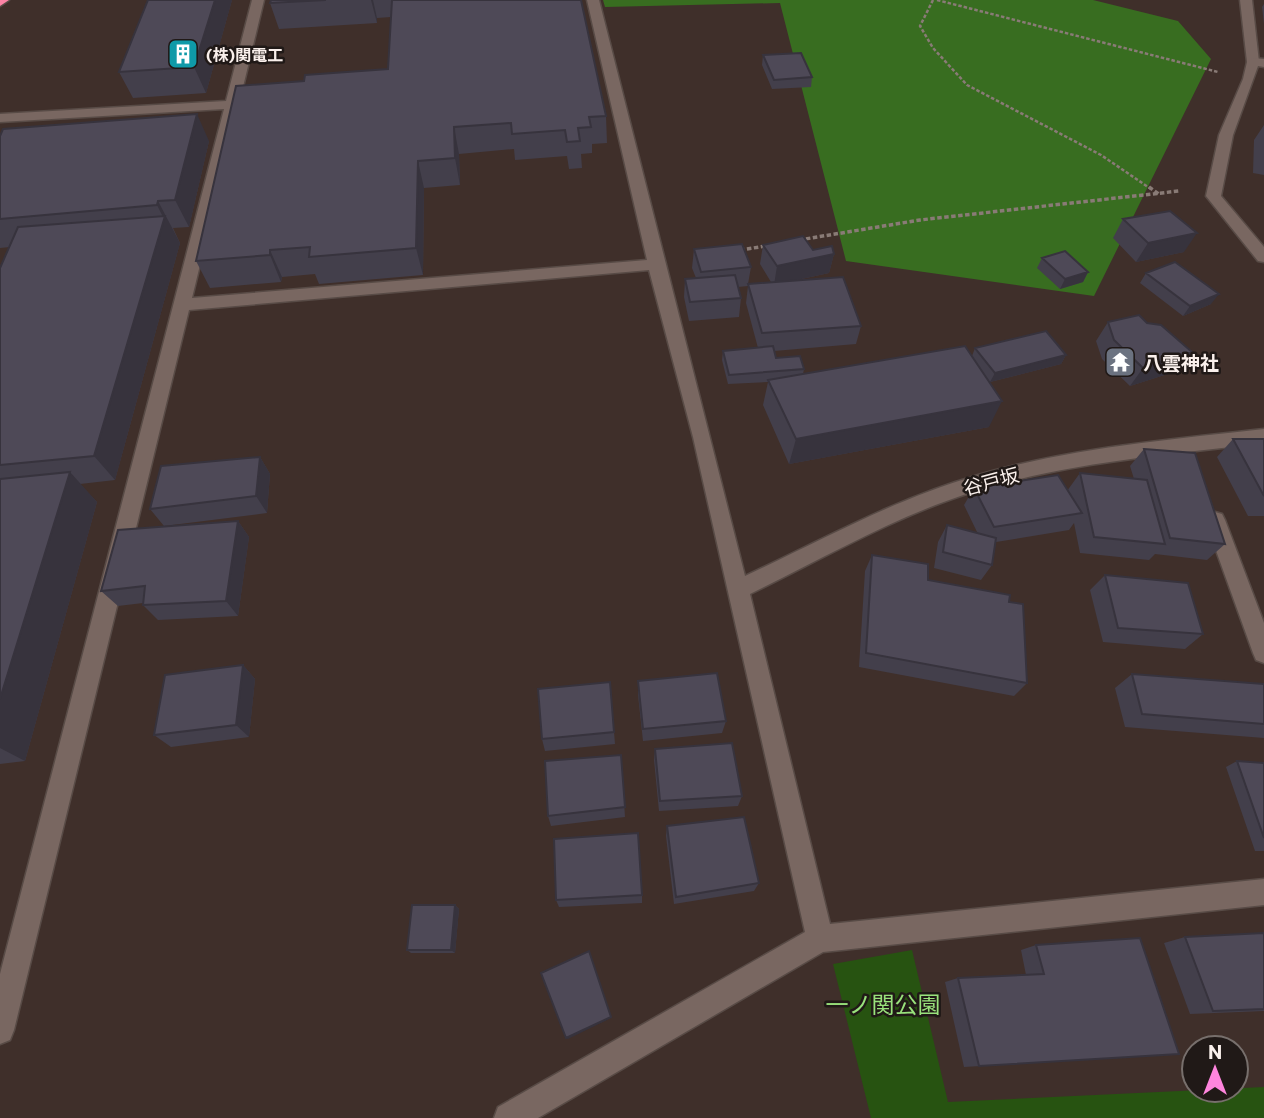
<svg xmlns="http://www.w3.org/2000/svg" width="1264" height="1118" font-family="Commissioner,'Noto Sans JP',sans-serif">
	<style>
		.green { fill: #275311 }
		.forest { fill: #386d20 }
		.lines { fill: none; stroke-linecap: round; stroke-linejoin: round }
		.lane-casing { stroke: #584b46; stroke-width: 3 }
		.street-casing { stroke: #584b46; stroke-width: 3 }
		.highway-casing { stroke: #584b46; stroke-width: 3 }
		.path-far1 { stroke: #897b76; stroke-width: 2.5; stroke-dasharray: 3.5 2; stroke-linecap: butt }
		.path { stroke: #897b76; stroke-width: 3.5; stroke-dasharray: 4.5 2.5; stroke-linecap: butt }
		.lane { fill: #796761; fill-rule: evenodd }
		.street { fill: #796761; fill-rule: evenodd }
		.highway { fill: #fd83a5; fill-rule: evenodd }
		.wall { fill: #433f4b }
		.shaded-wall { fill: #37333d }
		.building { fill: #4e4957; stroke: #37333d; stroke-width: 2 }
		.labels { text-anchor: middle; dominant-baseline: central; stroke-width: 5; stroke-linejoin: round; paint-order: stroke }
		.far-poi-label { font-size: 16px; font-weight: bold; fill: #faf0ec; stroke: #201917; text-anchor: start }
		.poi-label { font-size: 19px; font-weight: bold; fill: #faf0ec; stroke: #201917; text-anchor: start }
		.street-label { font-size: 19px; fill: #faf0ec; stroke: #201917 }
		.near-park-label { font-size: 23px; fill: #99e27c; stroke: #201917 }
	</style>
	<rect width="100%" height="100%" fill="#3f2f2a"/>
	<!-- green -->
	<path class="green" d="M912,950L948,1102L1264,1087V1118H871L833,964Z"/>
	<!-- forest -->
	<path class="forest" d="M603,0H1093L1178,21L1211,59L1094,296L846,261L780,3L605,7Z"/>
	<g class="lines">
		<!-- lane casing -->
		<g class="lane-casing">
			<path id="lane" d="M1240,0H1252L1259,62L1253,66L1247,62Z"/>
		</g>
		<!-- street casing -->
		<g class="street-casing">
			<path id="street" d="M252,0H264L192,298L647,260L587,0H599L745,576C820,541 895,499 975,476C1069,448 1167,440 1264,429V443C1168,455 1069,462 976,491C897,515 824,558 750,594L830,924L1264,879V905L823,952L538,1118H494L498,1107L805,932L693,437L649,270L189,310L14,1030L10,1040L0,1044V974L224,109L0,122V114L226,101Z
				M1253,58L1264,59V67L1258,66L1233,135L1221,196L1264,247V262L1258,261L1206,196L1219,135L1243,79L1247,62Z
				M1215,512L1222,514L1225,520L1264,623V663L1256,660L1253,653L1205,520L1208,514Z"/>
		</g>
		<!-- highway casing -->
		<g class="highway-casing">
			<path id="highway" d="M0,0H9L0,6Z"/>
		</g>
		<!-- path-far1 -->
		<path class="path-far1" d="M933,0L920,26L933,48L967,85L1101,155L1151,189
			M937,0L1218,72"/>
		<!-- path -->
		<path class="path" d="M1149,187L1160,195
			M799,240L920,220L1179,191
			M740,250L766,246"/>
		<!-- lane -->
		<use href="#lane" class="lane"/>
		<!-- street -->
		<use href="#street" class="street"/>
		<!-- highway -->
		<use href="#highway" class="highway"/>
	</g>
	<!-- wall -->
	<path class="wall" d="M232,0L206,93L133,98L119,72Z
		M271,0H581L606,116L607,143L592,144V153L581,154L582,168L569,169L567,156L515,160L514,149L459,154L460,185L424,188L423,275L319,284L315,274L282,277L281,282L210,288L196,261L304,81L388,69L391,17L377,18V23L279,29L270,3Z
		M1264,4V24L1262,7Z
		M763,55L812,77L811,87L772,89L762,65Z
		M1264,125V175L1253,173L1254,140Z
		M0,136L209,141L189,227L173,228L180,243L115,480L80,484L97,502L25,761L0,764V268L10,247L0,248Z
		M1123,219L1184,252L1136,262L1113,238Z
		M763,245L834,254L829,273L797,280L861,326L856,344L774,351L776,358L804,369L803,374L972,356L975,348L1066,355L1061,364L990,382L989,427L789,464L763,405L768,382L728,384L722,360L723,351L758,348L746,303L748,286L738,287L741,298L739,317L689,321L684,297L685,279L696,278L692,268L694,249L751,267L748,284L771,282L760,264Z
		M1042,258L1088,272L1083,282L1060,289L1037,268Z
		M1146,273L1211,304L1183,316L1140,283Z
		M1108,322L1192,352L1177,371L1130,386L1102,359L1096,341Z
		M1233,439H1264V516H1248L1217,457Z
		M1144,449L1225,544L1207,560L1155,554L1149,560L1080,553L1074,523L1069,530L996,542L992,565L981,580L934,568L938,542L947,525L978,534L964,505L974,488L1067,491L1080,473L1134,479L1130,466Z
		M260,457L270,474L267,513L164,526L150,509Z
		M238,521L249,537L238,616L158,620L143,605V603L118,606L101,591Z
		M872,555L928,580L1009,602L1027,683L1014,696L859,667L865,571Z
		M1105,575L1203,634L1185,649L1103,642L1090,590Z
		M243,665L255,679L249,737L171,747L154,735Z
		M1132,674L1264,684V738L1125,727L1115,688Z
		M638,681L726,721L722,733L643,741L638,695Z
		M610,682L615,744L545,751L542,739Z
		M655,749L742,796L738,806L659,811L654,760Z
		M621,755L625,817L551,826L548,816Z
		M1237,761L1264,763V851H1255L1226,767Z
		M667,826L759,883L754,891L674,904L666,836Z
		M642,895V903L559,907L556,900Z
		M455,905L459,909L455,953H411L407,950Z
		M1264,933V1011L1190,1014L1164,943L1185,937Z
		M1036,945L1179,1054L964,1067L945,982L958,978L1026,975L1021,950Z"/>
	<!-- shaded-wall -->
	<path class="shaded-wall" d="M215,0H232L206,93L194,67Z
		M371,0H373L377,18V23Z
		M197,114L209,141L189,227L175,200Z
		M454,127L459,154L460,185L455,158Z
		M418,161L424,188L423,275L416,248Z
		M158,201L180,243L115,480L94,456L164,219L157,205Z
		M1197,233L1184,252L1136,262L1148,243Z
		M270,250L282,277L281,282L270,255Z
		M834,254L829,273L774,285L777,266Z
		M1088,272L1083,282L1060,289L1065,279Z
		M1219,294L1211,304L1183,316L1190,306Z
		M1192,352L1177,371L1130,386L1143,368Z
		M1066,355L1061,364L990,382L995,373Z
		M1002,401L989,427L789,464L796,439Z
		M260,457L270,474L267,513L256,496Z
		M70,472L97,502L25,761L0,748V699Z
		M238,521L249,537L238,616L226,601Z
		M243,665L255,679L249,737L236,725Z
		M455,905L459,909L455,953L451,950Z
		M611,1017V1018L568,1039L566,1038Z"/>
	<!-- building -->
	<path class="building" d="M148,0H215L194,67L119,72Z
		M271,0H326L270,3Z
		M392,0H581L606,116L589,117L591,127L578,128L580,141L567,142L565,130L512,134L511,123L454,127L455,158L418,161L416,248L309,257L310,247L270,250V255L196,261L236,86L304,81L305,75L388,69Z
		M801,53L812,77L774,80L763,55Z
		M197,114L175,200L158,201L157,205L0,219V136L3,129Z
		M1170,211L1197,233L1148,243L1123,219Z
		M165,216L94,456L0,465V268L18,227Z
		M803,236L813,250L832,246L834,254L777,266L763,245Z
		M742,244L751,267L701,272L694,249Z
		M1065,251L1088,272L1065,279L1042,258Z
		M1175,262L1219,294L1190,306L1146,273Z
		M735,275L741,298L690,302L685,279Z
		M843,277L861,326L762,333L748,284Z
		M1139,315L1147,323L1161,325L1192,352L1143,368L1114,340L1108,322Z
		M1046,331L1066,355L995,373L975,348Z
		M773,346L776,358L800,356L804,369L729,375L723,351Z
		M965,346L1002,401L796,439L768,380Z
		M1233,439H1264V496Z
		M1144,449L1195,453L1225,544L1170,538Z
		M260,457L256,496L150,509L161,466Z
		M70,472L0,699V479Z
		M1080,473L1147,480L1165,544L1094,537Z
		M1058,475L1082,513L994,527L974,488Z
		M238,521L226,601L143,605L145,586L101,591L118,530Z
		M947,525L996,538L992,565L943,552Z
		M872,555L928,564V580L1010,595L1009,602L1023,604L1027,683L866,653Z
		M1105,575L1188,583L1203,634L1118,628Z
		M243,665L236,725L154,735L165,675Z
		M717,673L726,721L643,729L638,681Z
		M1132,674L1264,684V724L1142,714Z
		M610,682L614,732L542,739L538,689Z
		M732,743L742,796L660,801L655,749Z
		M621,755L625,807L548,816L545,761Z
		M1237,761L1264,763V838Z
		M744,817L759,883L676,897L667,826Z
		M638,833L642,895L556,900L554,839Z
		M412,905H455L451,950H407Z
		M1264,933V1009L1213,1011L1185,937Z
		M1140,938L1179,1054L979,1066L958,978L1044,974L1036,945Z
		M589,951L611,1017L566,1038L541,973Z"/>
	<!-- icons -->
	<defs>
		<g id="building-square" transform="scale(1.575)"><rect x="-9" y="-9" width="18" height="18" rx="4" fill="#0f9aa8" stroke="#201917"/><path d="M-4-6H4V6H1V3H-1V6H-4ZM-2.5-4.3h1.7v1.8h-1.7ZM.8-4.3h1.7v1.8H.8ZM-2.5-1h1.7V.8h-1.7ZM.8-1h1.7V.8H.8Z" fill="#fff"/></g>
		<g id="temple-square" transform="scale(1.575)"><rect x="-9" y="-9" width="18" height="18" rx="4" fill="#6b7280" stroke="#201917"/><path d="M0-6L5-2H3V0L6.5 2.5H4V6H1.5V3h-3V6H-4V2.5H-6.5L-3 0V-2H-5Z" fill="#fff"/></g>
	</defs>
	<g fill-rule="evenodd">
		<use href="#building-square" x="183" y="54"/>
		<use href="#temple-square" x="1120" y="362"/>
	</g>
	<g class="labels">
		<!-- far-poi labels -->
		<g class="far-poi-label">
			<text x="206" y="54">(株)関電工</text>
		</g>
		<!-- poi labels -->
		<g class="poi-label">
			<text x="1143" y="362">八雲神社</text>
		</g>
		<!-- street labels -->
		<g class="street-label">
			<text transform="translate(991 481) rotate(-15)">谷戸坂</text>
		</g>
		<!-- near-park labels -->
		<g class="near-park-label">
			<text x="883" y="1004">一ノ関公園</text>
		</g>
	</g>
	<!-- north arrow -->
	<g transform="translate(1215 1069)"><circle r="33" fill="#201917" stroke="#776f6c" stroke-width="2"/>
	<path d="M0-5L12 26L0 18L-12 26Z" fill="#ff85de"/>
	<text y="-10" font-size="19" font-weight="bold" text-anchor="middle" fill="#faf0ec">N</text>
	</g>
</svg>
